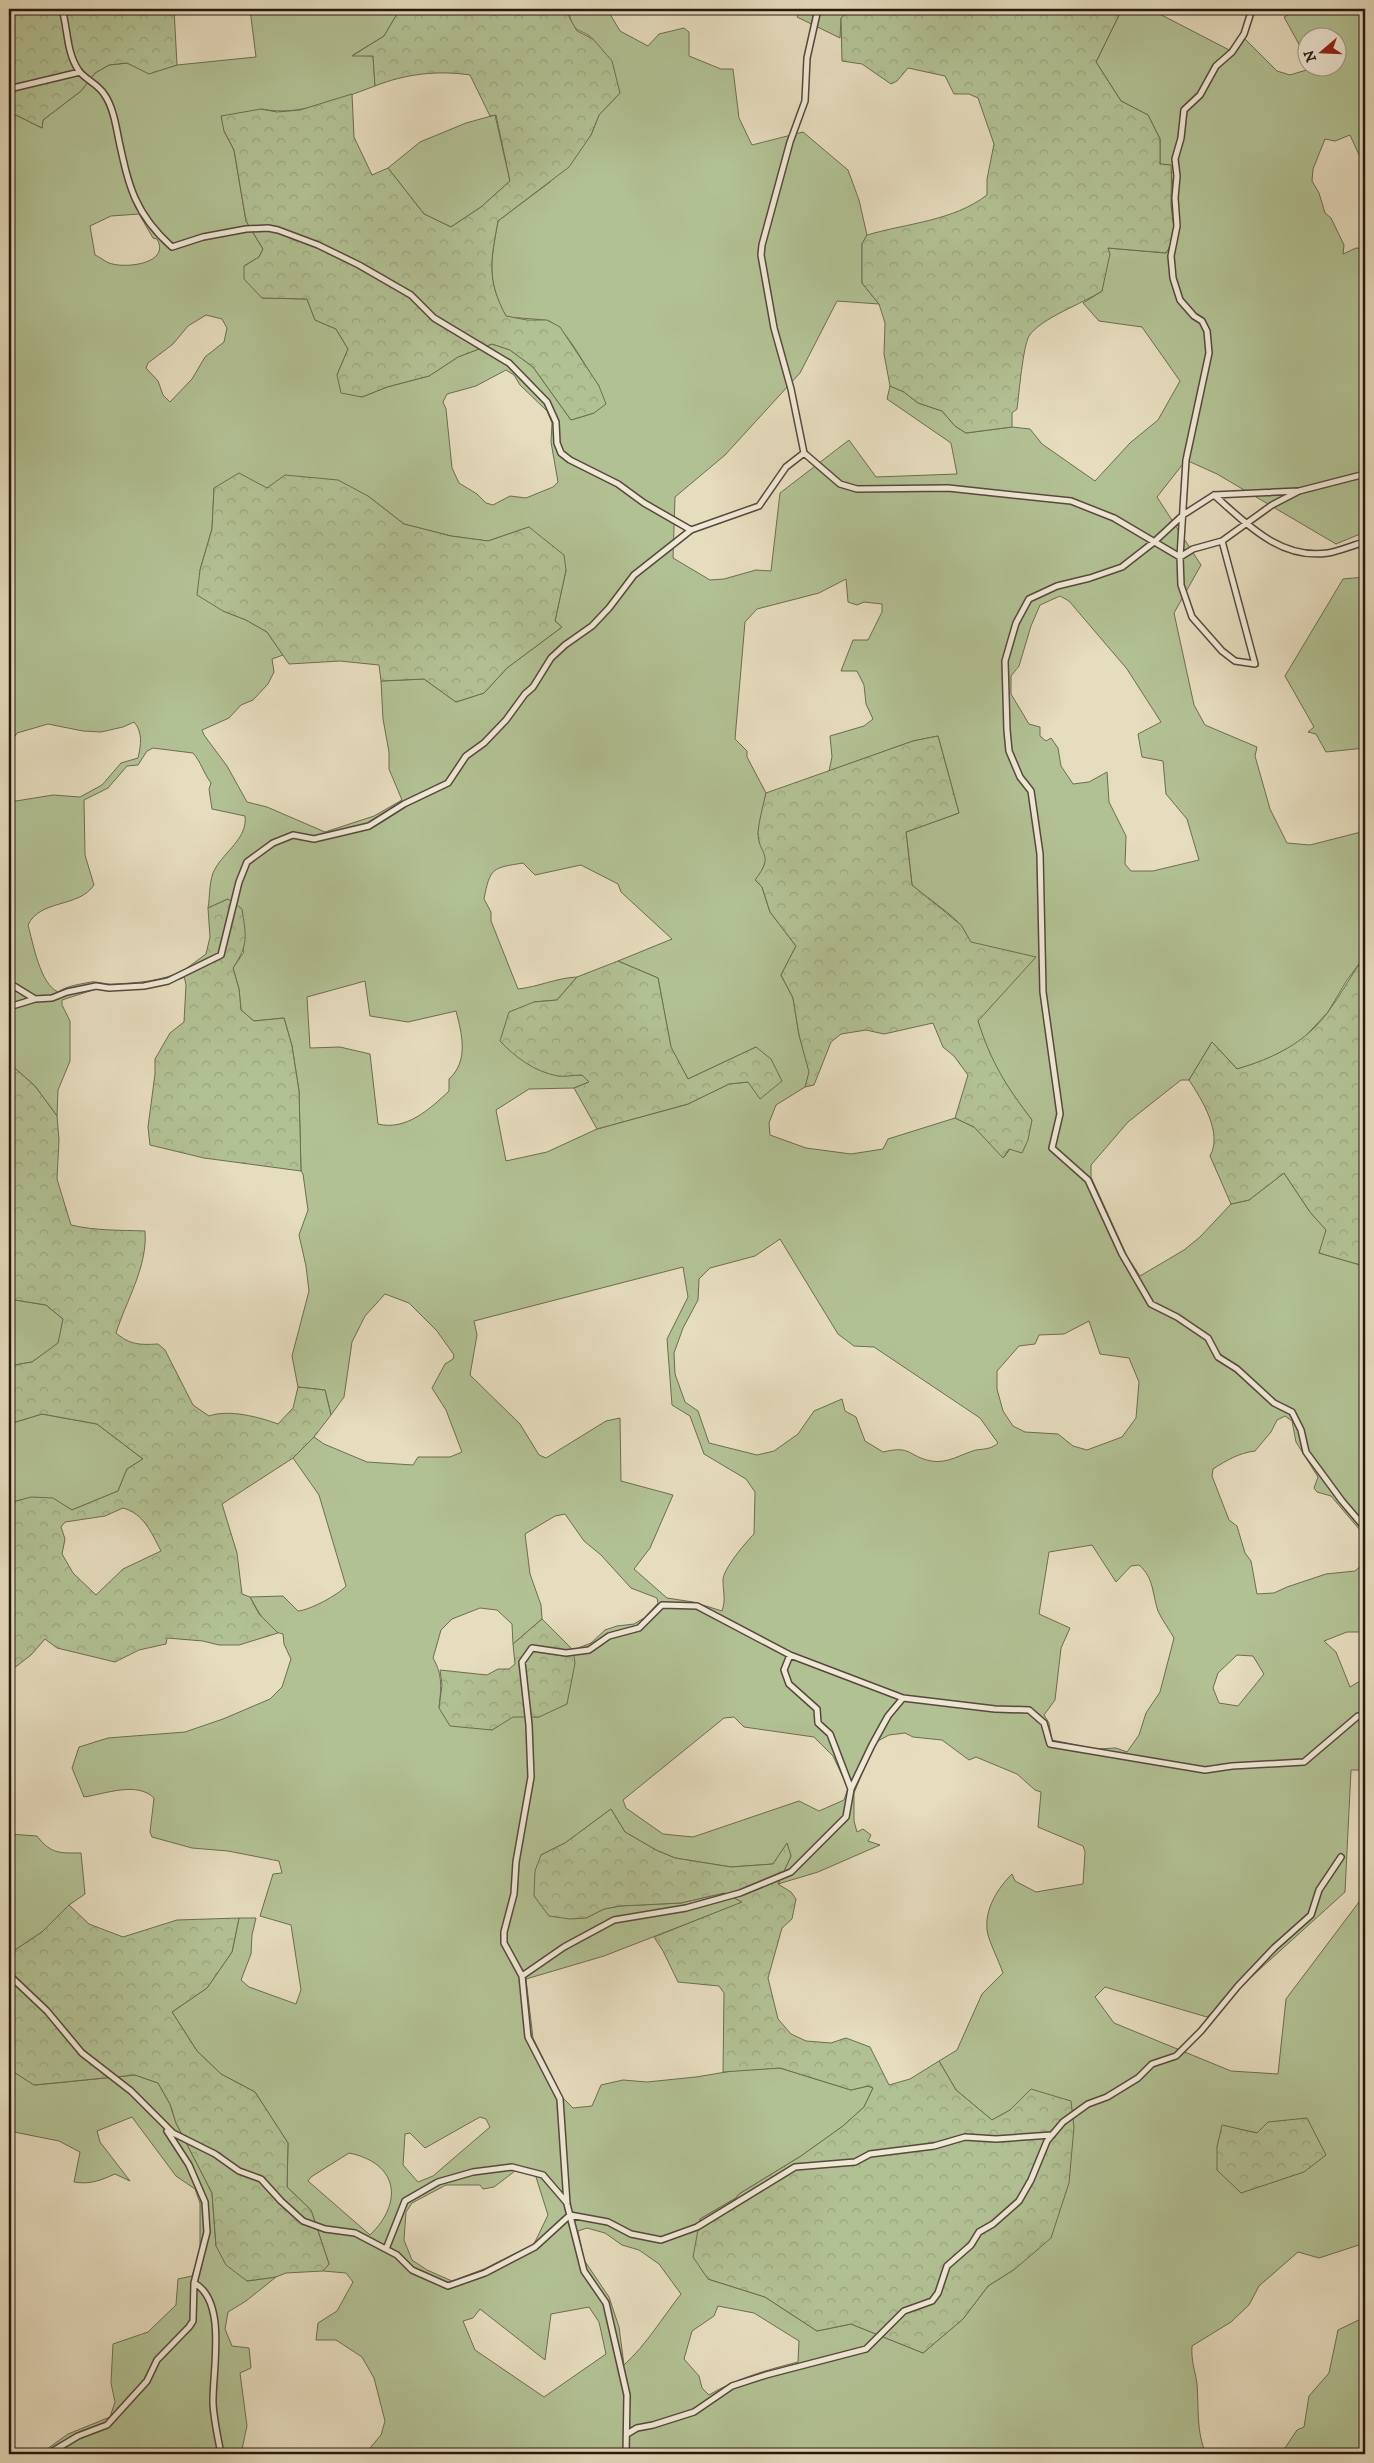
<svg xmlns="http://www.w3.org/2000/svg" width="1374" height="2463" font-family="'IM FELL DW Pica',serif">
	<style>
		.grass { fill: #b2c194; stroke: #6c6c52; fill-rule: evenodd }
		.forest { fill: url(#forest-crowns); stroke: #6c6c52; fill-rule: evenodd }
		.lines { fill: none; stroke-linecap: round; stroke-linejoin: round }
		.street-casing { stroke: #56493c; stroke-width: 8 }
		.street { stroke: #efe8d5; stroke-width: 5 }
	</style>
	<defs>
		<pattern id="forest-crowns" width="20" height="18" patternUnits="userSpaceOnUse" patternTransform="scale(1.25)"><rect width="20" height="18" fill="#b2c194"/><path d="M2 6a3 3 0 1 1 6 0M12 15a3 3 0 1 1 6 0" fill="none" stroke="#99a57f"/></pattern>
	</defs>
	<rect width="100%" height="100%" fill="#e6dcbe"/>
	<filter id="stains"><feTurbulence type="fractalNoise" baseFrequency=".004" numOctaves="4"/><feColorMatrix values="0 0 0 0 .2 0 0 0 0 .09 0 0 0 0 .02 0 0 0 .5 -.17"/></filter>
	<radialGradient id="worn" r=".72"><stop offset=".6" stop-color="#630" stop-opacity="0"/><stop offset="1" stop-color="#630" stop-opacity=".3"/></radialGradient>
	<!-- grass -->
	<path class="grass" d="M250,9H400L384,36L353,55L373,56L375,86C339,99 300,117 261,109L224,131L234,150L246,221L263,249L259,257L244,266L262,298L307,299L315,320L336,329L348,349L337,375L362,397L387,387L429,376L458,357L492,344L510,350L533,367L571,420L594,413L599,386C585,368 568,329 549,321C542,319 516,318 506,317C486,280 491,260 498,221L550,182L591,135L599,115L620,93C612,77 605,55 593,40C584,27 571,37 569,9H607L620,31L648,46L659,34L684,28L689,32V56L721,69H733L739,118L752,145L803,132L848,170L859,200L867,235L862,244V283L879,304L837,301L800,373L725,455L675,497L673,558L710,580L724,579L756,570L771,571L780,493L849,440L876,477L957,474L951,443L887,399L890,386L904,392L918,403L942,411L955,426L966,433L1012,427L1030,429L1042,444L1095,481L1130,443L1158,420L1180,381L1142,327L1099,321L1083,303L1102,291L1108,248L1166,253L1175,225L1171,204L1173,188L1170,165L1160,164V139L1148,115L1121,101L1096,62L1122,9H1150L1235,53L1245,39L1277,71L1290,75L1313,68H1336V38H1306V57L1284,17L1300,9H1365V168L1350,135L1335,141L1325,139L1313,169L1312,181L1319,193L1325,213L1331,218L1344,245L1343,254L1356,248L1365,249V532L1336,544L1217,474L1186,460L1157,497L1201,565L1174,613L1194,705L1205,725L1257,747L1255,756L1270,809L1287,843L1310,845L1365,831V956L1347,980L1328,1012L1300,1042L1264,1061L1237,1069L1212,1042L1189,1080H1181L1128,1122L1091,1165V1177L1127,1256L1140,1276L1184,1250L1200,1237L1231,1204L1249,1200L1284,1173L1310,1212L1327,1230L1319,1253L1364,1266L1365,1275V1536L1331,1496L1317,1492L1314,1488L1318,1477L1296,1442L1292,1421L1285,1416L1277,1420L1271,1432L1255,1451C1239,1453 1227,1460 1213,1469L1212,1476L1229,1520L1237,1526L1245,1553L1251,1561L1257,1594L1274,1593L1287,1587L1326,1574L1355,1571L1365,1562V1637L1360,1632H1347L1324,1641L1336,1652L1350,1687L1360,1681L1362,1659L1365,1656V1770H1351L1345,1892L1207,2017L1105,1987L1095,1997L1114,2023L1231,2071L1278,2074L1286,1999L1365,1894V2243L1319,2258L1298,2252L1259,2286L1249,2305L1231,2322L1192,2346C1191,2362 1195,2369 1197,2384C1199,2408 1196,2432 1206,2454H365L381,2435L385,2421L374,2378L362,2357L336,2340H316L318,2323L337,2311L353,2282L346,2273L323,2271L329,2264L311,2210L287,2187L288,2143L255,2092L221,2074L197,2051L172,2012L207,1988L232,1952L239,1918H256L252,1935L251,1954L241,1980L249,1987L296,2004L301,1990L291,1925L260,1916L273,1874L282,1873L279,1861L228,1851L192,1848L152,1837L150,1832L154,1798C137,1781 105,1794 84,1797L72,1768L79,1747L108,1738L185,1732L223,1719L270,1699L282,1687L291,1659L284,1644L283,1634C268,1632 257,1609 250,1597L283,1596L298,1611C310,1610 338,1595 346,1586L319,1495L293,1458L314,1437L324,1444L367,1462L413,1465L418,1457H450L462,1452L446,1410L432,1388L445,1364L453,1359L454,1355L437,1331L409,1303L385,1294L365,1316L352,1342L344,1397L331,1415L325,1390L298,1387L292,1356L309,1291L306,1266L299,1235L308,1210L303,1174L301,1171L299,1091L292,1046L284,1018L254,1021L241,1010L239,989L233,968L244,952L228,899L208,908C210,897 209,878 215,869C224,852 248,838 245,816L212,809L209,789L211,783C203,772 201,762 193,753L153,748L147,751L138,765L127,766L108,788L84,800L85,855L94,885C79,908 40,899 28,925C33,943 40,984 58,992C66,986 81,984 91,982C96,981 107,985 114,984C138,983 161,981 183,971V978L142,989H96L62,1000V1005L70,1021V1061L58,1090L57,1116L35,1086L9,1063V799L16,801L53,795L80,797L102,785L121,763L138,758C141,745 143,732 134,722L123,727L101,732L83,731L48,724L17,733L9,746V115H16L42,128L43,120L81,91L95,73L109,65L127,63L149,73L177,65L256,57ZM139,214L153,238L157,239C171,264 125,269 109,263C104,261 100,257 95,255L90,226L111,216ZM206,315L222,319L227,328L224,342L205,357L192,379L170,402L163,395L158,381L146,368L148,363L173,344L188,326ZM506,370L514,375L520,385L547,411L552,423L551,442L558,482L553,487L526,498L510,496L493,505L486,503L477,494L459,483L452,468L446,409L443,402L447,394L476,386ZM214,488H267L368,496L404,524L451,536L488,541L529,527L566,570L555,621L562,627L507,668L484,693L456,702L424,679L381,681L383,719L389,752V769L402,800L374,816L325,832L267,807L247,802L227,766L204,735L202,730L229,718L241,705L253,700L268,684L274,672L272,659L283,655L267,632L246,620L223,611L200,570L212,529ZM846,579L848,602L857,605L864,602L882,604V612L868,640H853L841,671H857L864,685L866,704L873,719L864,726L830,736L832,757L829,771L913,741L938,736L959,813L906,832L912,885C925,897 953,914 962,927C980,952 972,990 978,1020C985,1058 1009,1090 1032,1120L1004,1157L974,1127L955,1118L888,1139L883,1149L851,1154L806,1148L770,1135L769,1123L776,1105L805,1087L810,1072L799,1035L793,998L781,975L796,946L770,912L762,887V870L767,858L758,834L766,793L747,757V751L735,739L745,622L757,609L819,593ZM1060,596L1069,601L1127,669L1161,722L1138,734L1142,757L1163,761L1166,794L1187,819L1199,860L1153,871H1131L1125,864L1126,836L1109,802L1107,772L1089,782L1073,784L1061,766L1058,748L1051,738L1046,741L1040,736V727L1029,724L1011,694V676L1019,666L1031,626L1040,605ZM523,863L535,875L581,865L618,884L621,892L672,939L618,961L658,978L671,1048L688,1079L756,1047L753,1087L748,1082L729,1084L688,1104L597,1129L547,1152L506,1161L496,1110L529,1089L574,1088L589,1082L582,1075L558,1076L534,1002L557,1000L577,977C556,978 538,987 518,989L491,921V912L484,899C490,867 493,868 523,863ZM365,981L370,1016L408,1022L456,1011C462,1034 469,1061 449,1079V1091C430,1109 406,1131 378,1124L370,1054L340,1047L310,1048L307,997ZM780,1239L838,1334L854,1346L874,1347L980,1418L998,1443C992,1449 984,1449 976,1450C961,1454 948,1464 931,1461C907,1456 912,1445 883,1452L865,1441L856,1417L845,1411L842,1399L814,1411L798,1434L774,1451L757,1455L709,1443L698,1411L685,1402L675,1374L674,1353L683,1328L698,1300L699,1279L710,1268L755,1256ZM683,1267L688,1297L667,1339L672,1405L690,1416L704,1454L746,1479L755,1492L754,1534C746,1542 723,1569 723,1580C723,1592 726,1600 722,1611L693,1602L667,1598L634,1569L650,1548L673,1495L621,1481L620,1418L606,1421L546,1458L539,1455L520,1424L470,1375L477,1335L474,1321ZM1089,1321L1100,1354L1129,1358L1139,1382L1136,1418L1122,1437L1087,1450L1073,1446L1058,1434L1025,1432L1013,1426L1003,1411L997,1389V1371L1019,1346L1035,1344L1039,1335L1064,1334ZM565,1514L584,1541L601,1555L631,1588L657,1598L658,1603L644,1618L634,1624L617,1626L605,1630L591,1643L573,1650L539,1717L513,1716L492,1730L439,1708C441,1689 443,1675 433,1658L441,1630L452,1619L480,1608L497,1610L512,1624L513,1644L542,1619L541,1605L530,1574L525,1534L555,1516ZM1092,1545L1116,1582L1131,1566L1139,1565C1154,1578 1152,1593 1158,1611C1162,1620 1169,1629 1174,1638L1160,1692L1146,1713L1139,1735L1127,1752L1116,1748L1096,1749L1052,1740L1049,1723L1044,1715L1055,1700L1061,1648L1070,1628L1039,1614L1049,1552ZM1237,1655L1253,1656L1264,1674L1238,1706L1219,1703L1213,1688L1218,1673ZM734,1717L744,1727L814,1737L833,1756L848,1788L844,1800L819,1811L799,1801L693,1837L663,1834L626,1808L623,1800L724,1718ZM905,1733L913,1737L942,1740L969,1760L976,1757L1017,1774L1035,1790L1041,1792L1038,1827L1083,1846L1085,1852L1083,1884L1036,1892L1015,1881L1012,1874C998,1888 985,1908 987,1929C987,1938 999,1961 1003,1973L982,1994L957,2050L939,2061L956,2090L992,2120L1010,2110L1031,2090L1015,2269L988,2286L963,2319L923,2353L851,2324L817,2331L765,2297L708,2279L700,2219L736,2198L739,2194L801,2156L843,2126L864,2107L873,2088L868,2086L851,2090L780,2068L738,2070L696,2077L647,2082L623,2080L601,2085L592,2106L573,2108L563,2098L533,2038L526,1979L604,1956L743,1902L724,1893L681,1903L620,1906L604,1909L586,1918L541,1855L565,1843L611,1809L625,1832L656,1850L675,1858L731,1867L773,1864L787,1844L791,1856L778,1884L818,1872L880,1845L868,1841L871,1835L863,1829L857,1832L854,1821V1793L871,1752L876,1742L889,1735ZM480,2117L486,2119L490,2127L433,2176L418,2182L403,2165L405,2134L410,2133L425,2148ZM1223,2126L1257,2133L1217,2147ZM349,2153C398,2163 404,2202 370,2235L308,2181L311,2177ZM515,2171L532,2174L536,2177L548,2215L534,2244L484,2269L452,2281L427,2270L412,2260L404,2240L406,2212L412,2203L446,2185H480L483,2189L494,2187ZM587,2228L605,2233L622,2245L639,2250L659,2264L681,2294C662,2318 647,2344 624,2365L619,2327L609,2297L584,2260L578,2231ZM718,2306L754,2313L799,2341L798,2362C767,2370 737,2378 709,2395L702,2388L699,2376L684,2359L692,2331L714,2316ZM589,2307L599,2322L606,2354L544,2397L475,2350L463,2321L473,2318L480,2309L545,2360L551,2314Z
		M802,9H851L841,18L840,38L797,17Z
		M495,115L510,181L481,207L451,227L424,214L388,168L420,142L466,123Z
		M1365,577V748L1326,752L1316,734L1308,732L1314,727L1285,676L1343,579Z
		M9,1299L46,1305L63,1319L59,1343L32,1362L9,1366Z
		M42,1414L97,1424L143,1459L127,1469L118,1491L72,1510C46,1494 37,1496 9,1503V1424Z
		M9,1834L37,1836C51,1854 59,1853 81,1853L85,1894L69,1905L42,1932L9,1954Z
		M9,2069L35,2085L135,2075L158,2083L170,2104L176,2123L212,2193L216,2246L247,2281L276,2277L246,2301L228,2312L225,2329L232,2346L249,2348L251,2368L240,2373L247,2426L241,2454H40L68,2434L110,2417L115,2402L111,2383L113,2344L148,2332L176,2305L178,2279L192,2276L200,2254V2203L195,2189L176,2176L132,2117L97,2131L100,2142L130,2181L115,2174C101,2180 90,2185 74,2182L80,2152L59,2141L9,2131Z
		M1365,2317V2454H1281L1297,2430L1304,2427L1309,2396L1329,2373L1338,2330Z"/>
	<!-- forest -->
	<path class="forest" d="M9,9H174L177,65L149,74L127,63L109,65L95,73L81,91L43,120L42,128L16,115H9Z
		M400,9H569V17L577,31L593,39L612,61L620,93L599,115L591,135L569,167L498,221C491,260 486,279 506,316L527,320H547L560,327L599,386L606,404L594,413L571,420L533,367L510,350L492,344L458,357L429,376L387,387L362,397L341,393L337,375L348,349L336,329L315,320L307,299L262,298L244,279V266L259,257L263,249L246,221L234,150L224,131L221,116L261,109L277,112L300,110L352,94L354,137L372,175L388,168L424,214L451,227L481,207L510,181L496,115L490,116L470,75C438,70 405,74 375,86L373,56H352L384,36Z
		M851,9H1122L1096,62L1121,101L1148,115L1160,139V164L1171,165C1172,178 1171,191 1171,204C1172,225 1179,232 1166,253L1108,248L1110,254L1102,291C1082,304 1041,318 1029,336C1023,346 1019,394 1017,409L1012,413V427L966,433L955,426L942,411L918,403L904,392L890,386L884,354L885,323L879,304L862,283V244L867,235C908,223 953,221 987,195V179L994,144L978,98L969,94H954L945,76L908,68L897,81L891,84L862,64L842,61L841,18Z
		M239,473L267,488L285,475L338,480L368,496L404,524L451,536L488,541L529,527L564,555L566,570L555,621L562,627L507,668L484,693L456,702L424,679L381,681L379,665L340,661L289,664L267,632L246,620L223,611L197,595L200,570L212,529L214,488Z
		M938,736L959,813L906,832L912,885L961,925L971,942L1036,957L978,1021C991,1062 1006,1086 1032,1120L1028,1140L1022,1153L1009,1149L1003,1158L974,1127L955,1118L968,1075L954,1056L943,1047L933,1023L884,1034L866,1030L841,1034L831,1042L814,1085L805,1087L809,1072L799,1035L793,998L781,975L796,946L770,912L762,887L755,880C776,853 758,856 758,832C759,820 763,806 766,793L913,741Z
		M228,899L242,909C246,936 249,944 233,968L239,989L241,1010L254,1021L284,1018L292,1046L299,1091L301,1171L204,1158L150,1145L148,1127L155,1074V1059L170,1033L184,1022L186,985L183,971L206,954L210,937L208,908Z
		M1364,957L1365,960V1275L1364,1266L1319,1253L1326,1230L1310,1212L1284,1173L1249,1200L1231,1204L1210,1156C1223,1133 1202,1100 1189,1080L1212,1042L1237,1069C1274,1058 1305,1043 1328,1012C1341,995 1351,975 1364,957Z
		M618,961L658,978L671,1047L688,1079L756,1047L771,1059L782,1081L760,1099L748,1082L729,1084L688,1104L597,1129L574,1088L589,1082L582,1075C574,1075 565,1077 558,1076C535,1072 515,1057 500,1041L509,1012L534,1002L557,1000L577,977Z
		M9,1063L35,1086L57,1116L59,1140L57,1179L71,1225C96,1231 120,1230 145,1231C148,1266 126,1301 116,1333C130,1345 140,1345 158,1344L165,1350L193,1405L209,1416C229,1409 259,1417 278,1424L293,1408L298,1387L325,1390L331,1415L314,1437L293,1458L222,1504L237,1553L242,1594L250,1597L259,1614L278,1633L239,1645H219L203,1641L167,1638L166,1644L139,1650L115,1662L57,1648L45,1639L31,1655L9,1672V1503L31,1497L53,1498L72,1510L118,1491L127,1469L143,1459L97,1424L42,1414L9,1424V1366L32,1362L58,1343L63,1319L46,1305L9,1299ZM123,1508C144,1514 151,1532 161,1551L123,1569L96,1595L73,1573L62,1554L65,1539L61,1527L65,1522L105,1516Z
		M542,1619L573,1650L575,1663L567,1704L539,1717H513L492,1730L450,1726L439,1708L442,1685L440,1670L487,1675L498,1669H509L515,1664L513,1644Z
		M611,1809L625,1832L656,1850L675,1858L731,1867L773,1864L787,1843L791,1856L778,1884L791,1892L796,1899L792,1919L782,1928L768,1978L778,2019L791,2034L806,2041L831,2043L846,2038L870,2047L889,2085L910,2079L939,2061L956,2090L992,2120L1010,2110L1031,2089L1071,2101L1074,2127L1069,2183L1051,2238L1015,2269L988,2286L963,2319L923,2353L851,2324L817,2331L765,2297L708,2279L693,2257L700,2219L736,2198L739,2194L801,2156L843,2126L864,2107L873,2088L868,2086L851,2090L780,2068L723,2072L724,1993L719,1986L678,1982L663,1951L654,1937L742,1902L724,1893L681,1903L620,1906L604,1909L586,1918L570,1919L549,1916L534,1896L535,1871L541,1855L565,1843Z
		M69,1905L89,1924L123,1937L177,1920L239,1918L232,1952L207,1988L172,2012L197,2051L221,2074L255,2092L288,2143L287,2187L311,2210L329,2264L323,2271L286,2273L276,2277L247,2281L226,2265L216,2246L212,2193L176,2123L170,2104L158,2083L135,2075L34,2085L9,2069V1954L42,1932Z
		M1307,2118L1326,2155L1304,2172L1241,2193L1217,2170V2147L1222,2125L1257,2133L1268,2122Z"/>
	<g class="lines">
		<!-- street casing -->
		<g class="street-casing">
			<path id="street" d="M62,9C68,29 66,52 79,71C86,80 98,84 104,94C113,106 116,126 119,141C129,187 135,214 172,247L203,237L246,229L268,228L278,230L318,245L359,265L411,295L434,318L509,363L547,402L556,422L557,443L561,453L570,460L618,484L644,503L691,530
				M818,9L807,58L805,101L790,142L762,245L761,255L774,328L791,389L804,453L840,484L857,489L948,488L1071,501L1114,518L1180,557L1193,549L1222,541L1272,505L1299,491L1365,474
				M9,89L80,72
				M1299,491L1214,495L1183,515L1154,542L1122,567L1090,578L1057,586L1029,599L1016,623L1005,661L1007,730L1009,751L1020,777L1031,791L1040,854L1043,992L1060,1114L1052,1148L1088,1180L1122,1254L1151,1304L1177,1317L1208,1338L1218,1357L1237,1369L1274,1403L1292,1412L1301,1430L1306,1452L1342,1501L1365,1528
				M1214,495C1247,524 1280,560 1328,553C1340,551 1353,545 1365,542
				M1222,541L1255,664L1235,661L1222,651L1192,617L1181,585L1180,557L1186,460L1209,353L1207,331L1202,321L1194,316L1180,300L1173,278L1171,256L1177,226L1175,198L1177,176L1175,159L1181,138L1184,110L1200,95L1216,66L1232,52L1244,34L1252,9
				M9,983L35,999L52,998L67,992L96,986L109,988L144,986L168,981L221,955L239,882L247,862L273,843L293,835L314,839L369,826L404,804L448,783L466,756L484,743L506,720L525,694L533,687L551,658L565,645L592,626L609,608L634,575L691,530L759,506L786,467L804,453
				M9,1007L35,999
				M790,1655L784,1670L789,1684L817,1709L818,1723L830,1734L851,1789
				M9,1975L47,2011L82,2053L131,2091L173,2133L215,2154L239,2171L261,2179L281,2201L303,2221L325,2229L355,2233L397,2255L412,2270L448,2286L485,2273L535,2247L570,2215L608,2222L631,2234L661,2240L697,2227L795,2167L855,2162L870,2154L934,2146L965,2137L996,2139L1052,2135
				M522,1976L564,1947L614,1920L686,1908L740,1893L791,1872L846,1817L851,1789L872,1745L888,1716L903,1698L995,1709L1029,1710L1044,1723L1050,1744L1205,1770L1232,1766L1304,1762L1358,1716H1365
				M386,2249L405,2201L438,2182L473,2172L512,2167L543,2175L567,2203
				M194,2283C228,2301 212,2372 213,2404C214,2421 218,2438 221,2454
				M627,2434L637,2428L653,2425L694,2412L732,2386L766,2375L866,2349L904,2311L932,2301L938,2293L947,2266L971,2245L979,2232L993,2224L1019,2201L1031,2180L1047,2141L1063,2122L1088,2104L1107,2097L1138,2078L1152,2064L1176,2056L1201,2031L1238,1986L1274,1948L1311,1915L1319,1890L1341,1857
				M48,2454L78,2436L107,2425L147,2381L157,2360L189,2327L193,2321L194,2283L207,2232L205,2202L189,2165L167,2131
				M626,2454L627,2395L606,2303L584,2271L567,2204L560,2099L528,2037L522,1976L504,1943V1932L514,1894L516,1862L531,1777L529,1725L522,1662L532,1648L566,1653L589,1650L609,1636L639,1628L662,1605L697,1606L790,1655L903,1698"/>
		</g>
		<!-- street -->
		<use href="#street" class="street"/>
	</g>
	<!-- margin -->
	<rect width="1374" height="2463" fill="none" stroke="#e6dcbe" stroke-width="30"/>
	<rect x="10" y="10" width="1354" height="2443" fill="none" stroke="#261810" stroke-width="2.5"/>
	<rect x="15" y="15" width="1344" height="2433" fill="none" stroke="#261810"/>
	<!-- north arrow -->
	<g transform="translate(1322 52) rotate(251)"><circle r="24" fill="#efe8d5" stroke="#9f9586"/>
	<path d="M0-4L9 19L0 12L-9 19Z" fill="#8f2418"/>
	<text y="-8" font-size="14" font-weight="bold" text-anchor="middle" fill="#261810">N</text>
	</g>
	<rect width="100%" height="100%" filter="url(#stains)"/>
	<rect width="100%" height="100%" fill="url(#worn)"/>
</svg>
